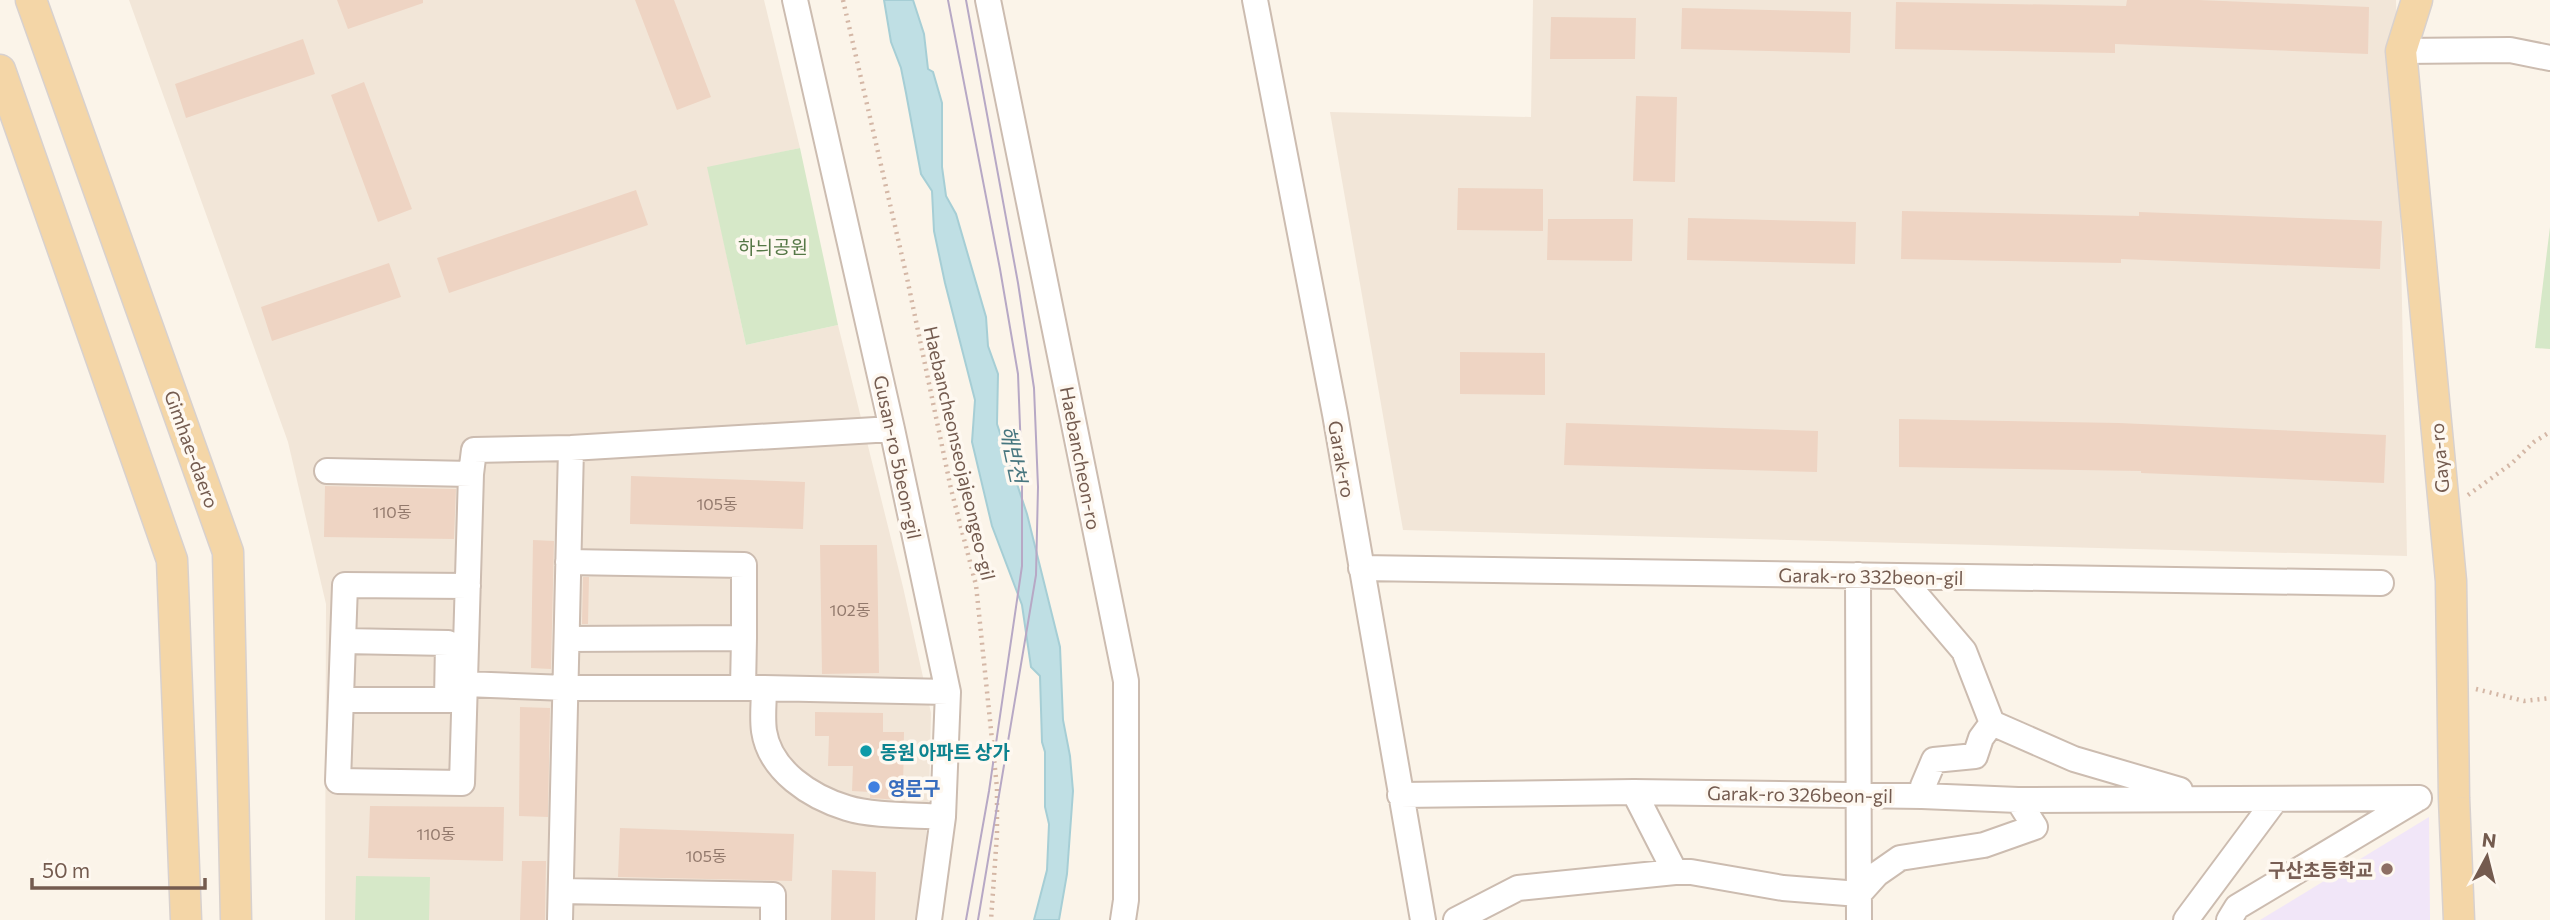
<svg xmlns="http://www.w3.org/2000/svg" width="2550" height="920" font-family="Commissioner,'Noto Sans KR',sans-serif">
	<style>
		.residential { fill: #f2e6d8 }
		.education { fill: #f1e6f8 }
		.green { fill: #d6e8c8 }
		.water { fill: #bfdfe4; stroke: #a6ced5; stroke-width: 2 }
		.building { fill: #eed4c3 }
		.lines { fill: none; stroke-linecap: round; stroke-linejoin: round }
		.minor-casing { stroke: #ccbcb0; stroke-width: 28 }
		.major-casing { stroke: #d8d1ce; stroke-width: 33 }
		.path { stroke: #d4b7a6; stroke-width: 4.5; stroke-dasharray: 2 5; stroke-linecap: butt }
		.minor { stroke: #fff; stroke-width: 24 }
		.major { stroke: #f4d6a7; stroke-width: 30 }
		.tram { stroke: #b7a8c5; stroke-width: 2 }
		.culture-dot { fill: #0f9aa8; stroke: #fef8f0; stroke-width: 2.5 }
		.shop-dot { fill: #3f7fe0; stroke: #fef8f0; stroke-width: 2.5 }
		.education-dot { fill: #8d6e63; stroke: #fef8f0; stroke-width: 2.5 }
		.labels { text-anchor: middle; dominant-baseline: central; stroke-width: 7; stroke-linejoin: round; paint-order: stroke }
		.number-label { font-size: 16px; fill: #92796c }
		.park-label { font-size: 19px; fill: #567847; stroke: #fef8f0 }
		.street-label { font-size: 19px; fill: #745b4f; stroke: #fef8f0 }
		.culture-label { font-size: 19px; font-weight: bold; fill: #0d838f; stroke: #fef8f0; text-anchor: start }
		.shop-label { font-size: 19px; font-weight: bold; fill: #366cbe; stroke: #fef8f0; text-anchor: start }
		.education-label { font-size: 19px; font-weight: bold; fill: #785e54; stroke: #fef8f0; text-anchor: end }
		.water-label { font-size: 21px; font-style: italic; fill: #47767f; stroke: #fef8f0 }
	</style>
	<rect width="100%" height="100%" fill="#fbf4e9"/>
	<!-- residential -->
	<path class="residential" d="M129,0H764L800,148L708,168L746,345L838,325L903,587L931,713L929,799L919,920H325L326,604L288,442Z
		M1533,0H2396L2407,556L1403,530L1330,112L1531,117Z"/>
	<!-- education -->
	<path class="education" d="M2429,817L2430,920H2260Z"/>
	<!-- green -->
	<path class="green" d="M800,148L838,325L746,345L707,167Z
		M2550,227V349L2535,348Z
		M356,876L430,877L429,920H355Z"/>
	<!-- water -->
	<path class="water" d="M884,0H913L924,34L928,69L933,72L942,103V167L946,196L956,214L986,317L988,346L998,374L997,424L1027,514L1060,647L1063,720L1070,756L1073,791L1067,874L1059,920H1034L1047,870L1049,824L1045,807V752L1042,742L1040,676L1031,667L1022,605L992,526L972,442L975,400L945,283L934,231L932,191L921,174L906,93L901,68L891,42Z"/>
	<!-- building -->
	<path class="building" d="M337,0H423V3L348,29Z
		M635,0H674L711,97L677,110Z
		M2127,0H2199L2369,7L2368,54L2115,44V53L1895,49L1896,2L2126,6Z
		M1682,8L1851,12L1850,53L1681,49Z
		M1551,17L1636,18L1635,59H1550Z
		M303,39L315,74L186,118L175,84Z
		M364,82L412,209L378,222L331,95Z
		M1636,96L1677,97L1675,182L1633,181Z
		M1458,188L1543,189V231L1457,230Z
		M636,190L648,225L449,293L437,258Z
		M1902,211L2139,216V212L2382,221L2380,269L2121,259V263L1901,259Z
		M1688,218L1856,222L1855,264L1687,260Z
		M1548,219H1633L1632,261L1547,260Z
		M389,263L401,297L272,341L261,307Z
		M1460,352L1545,353V395L1460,394Z
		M1899,419L2119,423L2386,435L2384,483L2141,473V471L1899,467Z
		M1566,423L1818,431L1817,472L1564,465Z
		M631,476L805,482L803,529L630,524Z
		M325,486L456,489L454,539L324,537Z
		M533,540L554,541L551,669L531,668Z
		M820,545H877L879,673L822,674Z
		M583,577H589L588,624H582Z
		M520,707L550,708L548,817L519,816Z
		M815,712L883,713V732H904L903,792L900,793L901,800L870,798V792L852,791L853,766H828L829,736H815Z
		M370,806L504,807L503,861L368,858Z
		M620,828L794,834L792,881L618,877Z
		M522,861H546L545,920H520Z
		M832,870L876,872L875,920H831Z"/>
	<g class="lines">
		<!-- minor casing -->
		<g class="minor-casing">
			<path id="minor" d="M795,0L892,429L948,692L943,817L929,920
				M988,0L1126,681V900L1123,920
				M1255,0L1335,414L1423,920
				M2401,51L2510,50L2550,58
				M327,471L471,474L474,450L571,448L892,429
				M1361,568L2381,583
				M1858,575L1859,920
				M1901,577L1964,651L1992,723L2074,759L2180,790
				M468,586L345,585L338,781L462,783L471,474
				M567,639L744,638V565L568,562
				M343,641L448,643L447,700H464
				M465,684L566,688H764L948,692
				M743,688L744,638
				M764,688C764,702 762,717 764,731C770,771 811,797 847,808C872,816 915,815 943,817
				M341,700H447
				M1634,792L1675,872
				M1400,795L1634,792L1922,796L2018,800L2419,798
				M1922,796L1923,786L1934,760L1975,756L1981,738L1992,723
				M561,891L773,895V920
				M560,920L571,448
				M1456,920L1518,888L1675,872H1691L1783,888L1859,894L1877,874L1900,858L1984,845L2035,827L2018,800
				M2186,920L2276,799
				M2229,920L2237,907L2419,798"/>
		</g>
		<!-- major casing -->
		<g class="major-casing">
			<path id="major" d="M31,0L228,552L236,920
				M2417,0L2401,51L2451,581L2454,798L2459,920
				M0,70L172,560L186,920"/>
		</g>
		<!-- path -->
		<path class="path" d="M843,0L907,278L951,489L976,585L997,788V834L991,920
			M2468,495L2511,464L2534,442L2550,432
			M2476,689L2524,701L2550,698"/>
		<!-- minor -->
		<use href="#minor" class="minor"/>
		<!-- major -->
		<use href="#major" class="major"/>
		<!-- tram -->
		<path class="tram" d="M948,0L1000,269L1018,374L1022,479V566L989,791L966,920
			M966,0L1018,283L1034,388L1038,487L1036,575L978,920"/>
	</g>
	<!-- markers -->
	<circle class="culture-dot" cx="866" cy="751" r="7"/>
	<circle class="shop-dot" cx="874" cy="787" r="7"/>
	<circle class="education-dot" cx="2387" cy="869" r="7"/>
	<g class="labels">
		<!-- number labels -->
		<g class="number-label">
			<text x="717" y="503">105동</text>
			<text x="392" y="511">110동</text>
			<text x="850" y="609">102동</text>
			<text x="436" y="833">110동</text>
			<text x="706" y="855">105동</text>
		</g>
		<!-- park labels -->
		<g class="park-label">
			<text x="773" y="246">하늬공원</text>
		</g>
		<!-- street labels -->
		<g class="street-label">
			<text transform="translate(192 449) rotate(70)">Gimhae-daero</text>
			<text transform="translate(960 453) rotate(77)">Haebancheonseojajeongeo-gil</text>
			<text transform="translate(898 457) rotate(78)">Gusan-ro 5beon-gil</text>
			<text transform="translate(1081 458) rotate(79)">Haebancheon-ro</text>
			<text transform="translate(2439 458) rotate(-95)">Gaya-ro</text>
			<text transform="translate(1342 459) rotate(80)">Garak-ro</text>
			<text transform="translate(1871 576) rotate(1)">Garak-ro 332beon-gil</text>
			<text transform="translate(1800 794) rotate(1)">Garak-ro 326beon-gil</text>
		</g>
		<!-- culture labels -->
		<g class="culture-label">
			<text x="880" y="751">동원 아파트 상가</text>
		</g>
		<!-- shop labels -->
		<g class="shop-label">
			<text x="888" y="787">영문구</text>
		</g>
		<!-- education labels -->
		<g class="education-label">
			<text x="2373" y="869">구산초등학교</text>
		</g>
		<!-- water labels -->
		<g class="water-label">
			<text transform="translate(1014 454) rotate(78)">해반천</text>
		</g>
	</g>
	<!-- north arrow -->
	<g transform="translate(2487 857) rotate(7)" stroke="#fef8f0" stroke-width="5" paint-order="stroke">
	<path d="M0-5L12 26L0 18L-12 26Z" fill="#745b4f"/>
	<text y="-10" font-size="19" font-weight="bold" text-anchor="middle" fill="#745b4f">N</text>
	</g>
	<!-- scale -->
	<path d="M32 878v10h173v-10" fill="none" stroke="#745b4f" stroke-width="3.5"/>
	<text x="42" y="878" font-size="21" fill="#745b4f" stroke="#fef8f0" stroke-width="5" paint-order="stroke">50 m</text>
</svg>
